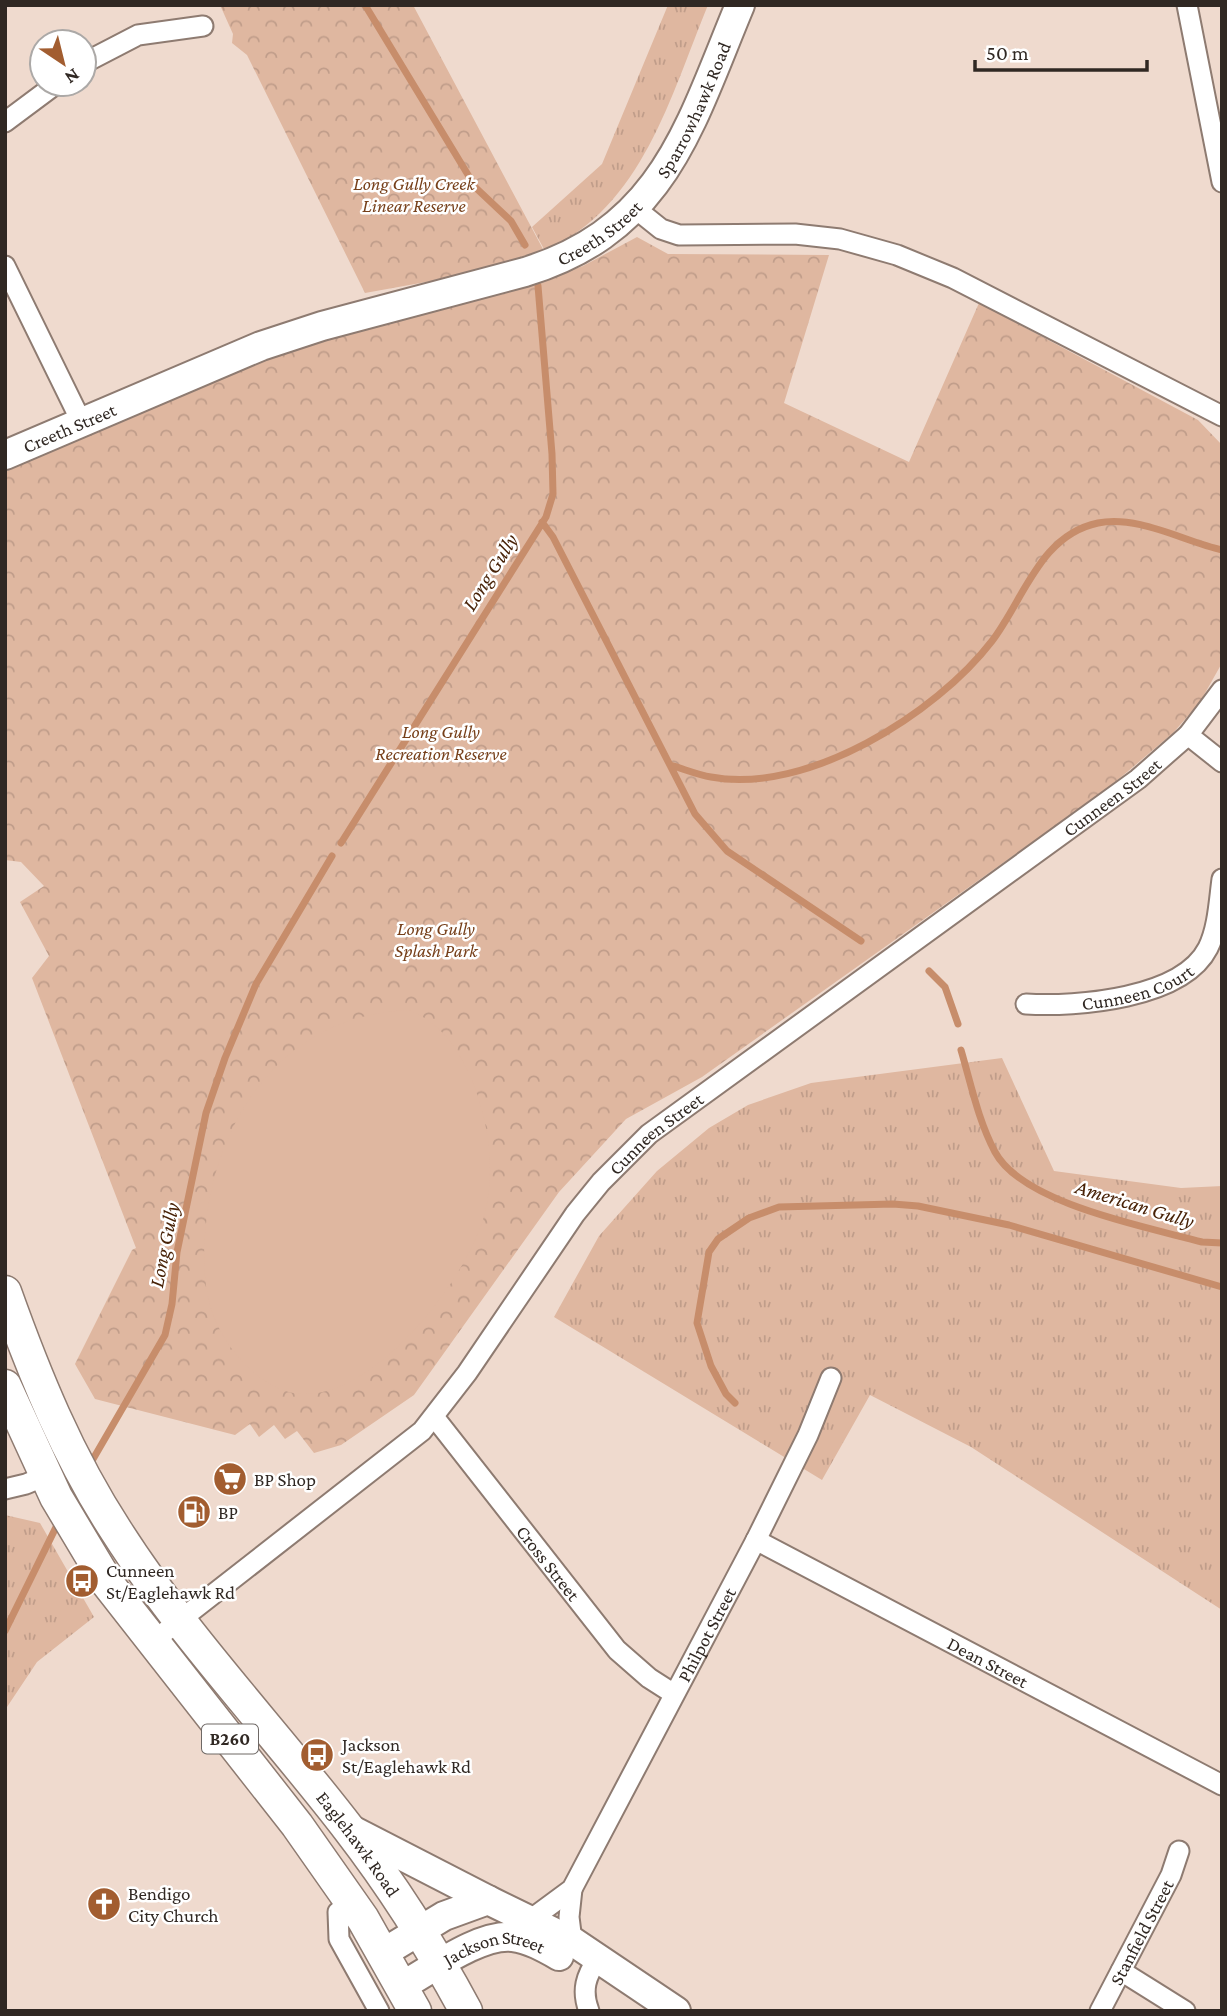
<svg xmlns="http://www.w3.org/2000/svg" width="1227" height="2016" font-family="'Crimson Pro',serif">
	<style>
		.grass { fill: url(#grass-tufts) }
		.park { fill: url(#park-crowns) }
		.pitch { fill: #dfb7a0 }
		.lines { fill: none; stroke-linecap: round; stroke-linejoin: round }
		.stream { stroke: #c78d6b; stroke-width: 7 }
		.street-casing { stroke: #8e7b71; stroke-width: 23 }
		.secondary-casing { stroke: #8e7b71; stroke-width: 32 }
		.primary-casing { stroke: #8e7b71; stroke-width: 35 }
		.street { stroke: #fff; stroke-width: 19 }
		.secondary { stroke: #fff; stroke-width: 28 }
		.primary { stroke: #fff; stroke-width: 32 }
		.labels { text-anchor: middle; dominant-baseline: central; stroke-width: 5; stroke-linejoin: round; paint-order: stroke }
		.shield { fill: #fff; stroke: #6e6865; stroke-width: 2 }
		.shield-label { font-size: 18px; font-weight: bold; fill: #302823 }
		.street-label { font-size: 19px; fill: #302823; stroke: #fff }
		.park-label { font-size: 19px; font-style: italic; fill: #763f19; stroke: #fff }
		.poi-label { font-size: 19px; fill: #302823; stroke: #fff; text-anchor: start }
		.water-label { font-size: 21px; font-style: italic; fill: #482207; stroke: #fff }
	</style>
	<defs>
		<pattern id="grass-tufts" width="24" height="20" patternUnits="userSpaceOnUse" patternTransform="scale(1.75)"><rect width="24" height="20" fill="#dfb7a0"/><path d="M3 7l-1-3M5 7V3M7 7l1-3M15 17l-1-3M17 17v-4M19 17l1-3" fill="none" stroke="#c09d8a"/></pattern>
		<pattern id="park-crowns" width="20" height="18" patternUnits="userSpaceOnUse" patternTransform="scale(1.75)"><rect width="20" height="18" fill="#dfb7a0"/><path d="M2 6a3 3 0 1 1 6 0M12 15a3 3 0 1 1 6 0" fill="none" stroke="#c09d8a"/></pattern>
	</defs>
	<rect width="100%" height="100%" fill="#efdace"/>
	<!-- grass -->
	<path class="grass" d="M668,5H708C670,97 643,206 545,251L532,227L602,164Z
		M1002,1058L1054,1171L1181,1188L1222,1186V1610L971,1447L870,1395L822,1480L554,1317L599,1236L657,1171L709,1128L748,1105L811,1083Z
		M5,1515L40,1523L94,1617L37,1662L5,1710Z"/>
	<!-- park -->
	<path class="park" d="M220,5H413L544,251L437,280L365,293L247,55L232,43L233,34Z
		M637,237L668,254L829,255L784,403L909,462L979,303L1198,420L1222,445V663L1200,702L1173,733L1107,789L702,1077L626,1119L559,1192L414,1395L341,1445L314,1453L297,1431L285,1439L274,1425L259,1437L250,1424L235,1435L95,1399L75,1364L132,1250L136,1248L32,978L49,956L20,902L44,886L21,862L5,860V472L204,380L332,336L531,284L583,266Z"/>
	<!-- pitch -->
	<path class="pitch" d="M408,1010C439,1021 458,1048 471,1078C488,1118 496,1169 485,1213C468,1278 377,1397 302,1394C269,1393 236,1360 221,1332C203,1300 202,1260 206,1224C218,1112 288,1015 408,1010Z"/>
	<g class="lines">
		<!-- stream -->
		<path class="stream" d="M365,5L476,188L511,221L525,245
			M542,522L553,537L695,814L727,851L861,941
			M670,765C684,769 698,775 711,777C807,795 936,714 992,641C1024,599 1040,535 1098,523C1138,515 1183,541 1222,550
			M341,843L546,517L553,494L552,454L538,286
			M929,971L945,987L958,1024
			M961,1050C971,1084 978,1120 995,1152C1023,1204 1147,1227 1202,1242L1222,1243
			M735,1403L726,1394L711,1366L697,1323L709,1252L718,1239L749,1218L779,1207L893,1204L918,1206L1009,1225L1222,1287
			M89,1466L165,1335L172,1304L177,1252L206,1113L225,1058L256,984L332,856
			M5,1631L60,1519"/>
		<!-- street casing -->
		<g class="street-casing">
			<g id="street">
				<path d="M1187,5L1222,182"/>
				<path d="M84,63L138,35L203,26"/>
				<path d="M5,122L56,84"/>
				<path d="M636,209L661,229L679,235L795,234L840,239L897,255L953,278L1222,416"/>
				<path d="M5,266L81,421"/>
				<path d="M1188,735L1222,762"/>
				<path id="s1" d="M1026,1004C1077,1007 1182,999 1208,948C1218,928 1219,901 1222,879"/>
				<path id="s2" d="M435,1418L617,1650L649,1678L674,1694"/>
				<path d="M5,1489L26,1484L45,1476"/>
				<path id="s3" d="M756,1540L1222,1785"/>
				<path id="s4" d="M152,1642L422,1431L467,1373L575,1214L601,1182L649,1134L1138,779L1188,735L1222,690"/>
				<path d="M351,1902L338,1912L339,1939L379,2011"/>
				<path id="s5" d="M530,1920L572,1889L756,1540L808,1435L831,1378"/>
				<path d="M572,1941L569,1917L572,1889"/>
				<path d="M1121,1971L1185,2011"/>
				<path d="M589,2011C581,1990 586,1976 598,1958"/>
				<path id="s6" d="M1100,2011L1171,1875L1179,1851"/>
			</g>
		</g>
		<!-- secondary casing -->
		<g class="secondary-casing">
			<g id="secondary">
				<path id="s7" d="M5,455L261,346L322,326L525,272C664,229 689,127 740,5"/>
				<path d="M350,1829L488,1900"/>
				<path d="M383,1953L444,1916L488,1900L572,1941L676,2011"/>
				<path id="s8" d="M402,1986C431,1970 480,1933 513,1937C529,1939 545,1948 559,1956"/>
			</g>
		</g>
		<!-- primary casing -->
		<g class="primary-casing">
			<g id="primary">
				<path id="s9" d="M5,1292C35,1376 68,1457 117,1532C184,1637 272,1729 348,1828C392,1885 432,1948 466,2011"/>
				<path d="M5,1386L56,1497L108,1584L297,1825L363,1919L415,2011"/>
			</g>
		</g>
		<!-- street -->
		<use href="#street" class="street"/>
		<!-- secondary -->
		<use href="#secondary" class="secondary"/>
		<!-- primary -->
		<use href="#primary" class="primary"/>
	</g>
	<!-- icons -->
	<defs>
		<g id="supermarket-disc" transform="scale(1.75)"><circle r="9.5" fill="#a25d30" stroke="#fff"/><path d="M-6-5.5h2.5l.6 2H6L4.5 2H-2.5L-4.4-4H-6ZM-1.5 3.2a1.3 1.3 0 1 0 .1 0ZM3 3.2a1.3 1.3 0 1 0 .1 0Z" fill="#fff"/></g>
		<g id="fuel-disc" transform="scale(1.75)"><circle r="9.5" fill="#a25d30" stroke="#fff"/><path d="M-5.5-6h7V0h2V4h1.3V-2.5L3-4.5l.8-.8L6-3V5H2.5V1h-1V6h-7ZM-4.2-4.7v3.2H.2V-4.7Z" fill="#fff"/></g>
		<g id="bus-disc" transform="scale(1.75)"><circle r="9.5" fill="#a25d30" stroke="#fff"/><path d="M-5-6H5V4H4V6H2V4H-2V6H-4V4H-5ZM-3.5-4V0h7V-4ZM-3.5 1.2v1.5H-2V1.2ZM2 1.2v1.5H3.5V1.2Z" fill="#fff"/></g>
		<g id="church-disc" transform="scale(1.75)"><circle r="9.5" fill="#a25d30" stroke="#fff"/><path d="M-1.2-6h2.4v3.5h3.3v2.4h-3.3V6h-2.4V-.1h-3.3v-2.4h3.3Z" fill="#fff"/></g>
	</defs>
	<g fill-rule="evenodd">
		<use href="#supermarket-disc" x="230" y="1479"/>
		<use href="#fuel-disc" x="194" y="1512"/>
		<use href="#bus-disc" x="82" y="1581"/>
		<use href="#bus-disc" x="317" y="1755"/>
		<use href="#church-disc" x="104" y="1904"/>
	</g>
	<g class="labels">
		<!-- shield labels -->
		<rect class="shield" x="202" y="1724.5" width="56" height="29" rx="5"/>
		<g class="shield-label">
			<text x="230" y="1739">B260</text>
		</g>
		<!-- street labels -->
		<g class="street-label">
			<text stroke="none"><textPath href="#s7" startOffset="796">Sparrowhawk Road</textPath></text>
			<text stroke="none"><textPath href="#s7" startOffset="637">Creeth Street</textPath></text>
			<text stroke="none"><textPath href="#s7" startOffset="70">Creeth Street</textPath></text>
			<text stroke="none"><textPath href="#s4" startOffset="1290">Cunneen Street</textPath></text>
			<text stroke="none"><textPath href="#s1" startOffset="114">Cunneen Court</textPath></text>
			<text stroke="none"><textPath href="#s4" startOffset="723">Cunneen Street</textPath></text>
			<text stroke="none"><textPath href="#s2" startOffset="184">Cross Street</textPath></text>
			<text stroke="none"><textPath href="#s5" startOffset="340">Philpot Street</textPath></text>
			<text stroke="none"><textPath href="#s3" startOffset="262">Dean Street</textPath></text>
			<text stroke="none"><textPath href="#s9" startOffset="660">Eaglehawk Road</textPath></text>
			<text stroke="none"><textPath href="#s6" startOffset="89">Stanfield Street</textPath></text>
			<text stroke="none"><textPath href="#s8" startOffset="103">Jackson Street</textPath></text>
		</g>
		<!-- park labels -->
		<g class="park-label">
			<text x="414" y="183">Long Gully Creek<tspan x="414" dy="22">Linear Reserve</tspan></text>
			<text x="441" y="731">Long Gully<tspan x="441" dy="22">Recreation Reserve</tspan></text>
			<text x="436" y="928">Long Gully<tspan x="436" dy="22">Splash Park</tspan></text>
		</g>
		<!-- poi labels -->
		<g class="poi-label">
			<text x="254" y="1479">BP Shop</text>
			<text x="218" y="1512">BP</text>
			<text x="106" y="1570">Cunneen<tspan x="106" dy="22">St/Eaglehawk Rd</tspan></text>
			<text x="342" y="1744">Jackson<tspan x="342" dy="22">St/Eaglehawk Rd</tspan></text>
			<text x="128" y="1893">Bendigo<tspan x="128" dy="22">City Church</tspan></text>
		</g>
		<!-- water labels -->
		<g class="water-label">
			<text transform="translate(490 572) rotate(-58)">Long Gully</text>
			<text transform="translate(1135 1204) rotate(17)">American Gully</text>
			<text transform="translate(164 1245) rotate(-79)">Long Gully</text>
		</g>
	</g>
	<!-- border -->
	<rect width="1227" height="2016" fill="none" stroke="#302823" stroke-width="14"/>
	<!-- north arrow -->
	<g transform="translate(63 63) rotate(145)"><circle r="33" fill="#ffffff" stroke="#aca9a7" stroke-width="2"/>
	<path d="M0-5L12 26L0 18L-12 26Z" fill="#a25d30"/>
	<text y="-10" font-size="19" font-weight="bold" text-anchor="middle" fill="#302823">N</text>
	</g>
	<!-- scale -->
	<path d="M975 60v10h172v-10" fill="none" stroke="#302823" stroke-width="3.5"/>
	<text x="986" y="60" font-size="21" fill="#302823" stroke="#ffffff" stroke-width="5" paint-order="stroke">50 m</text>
</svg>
